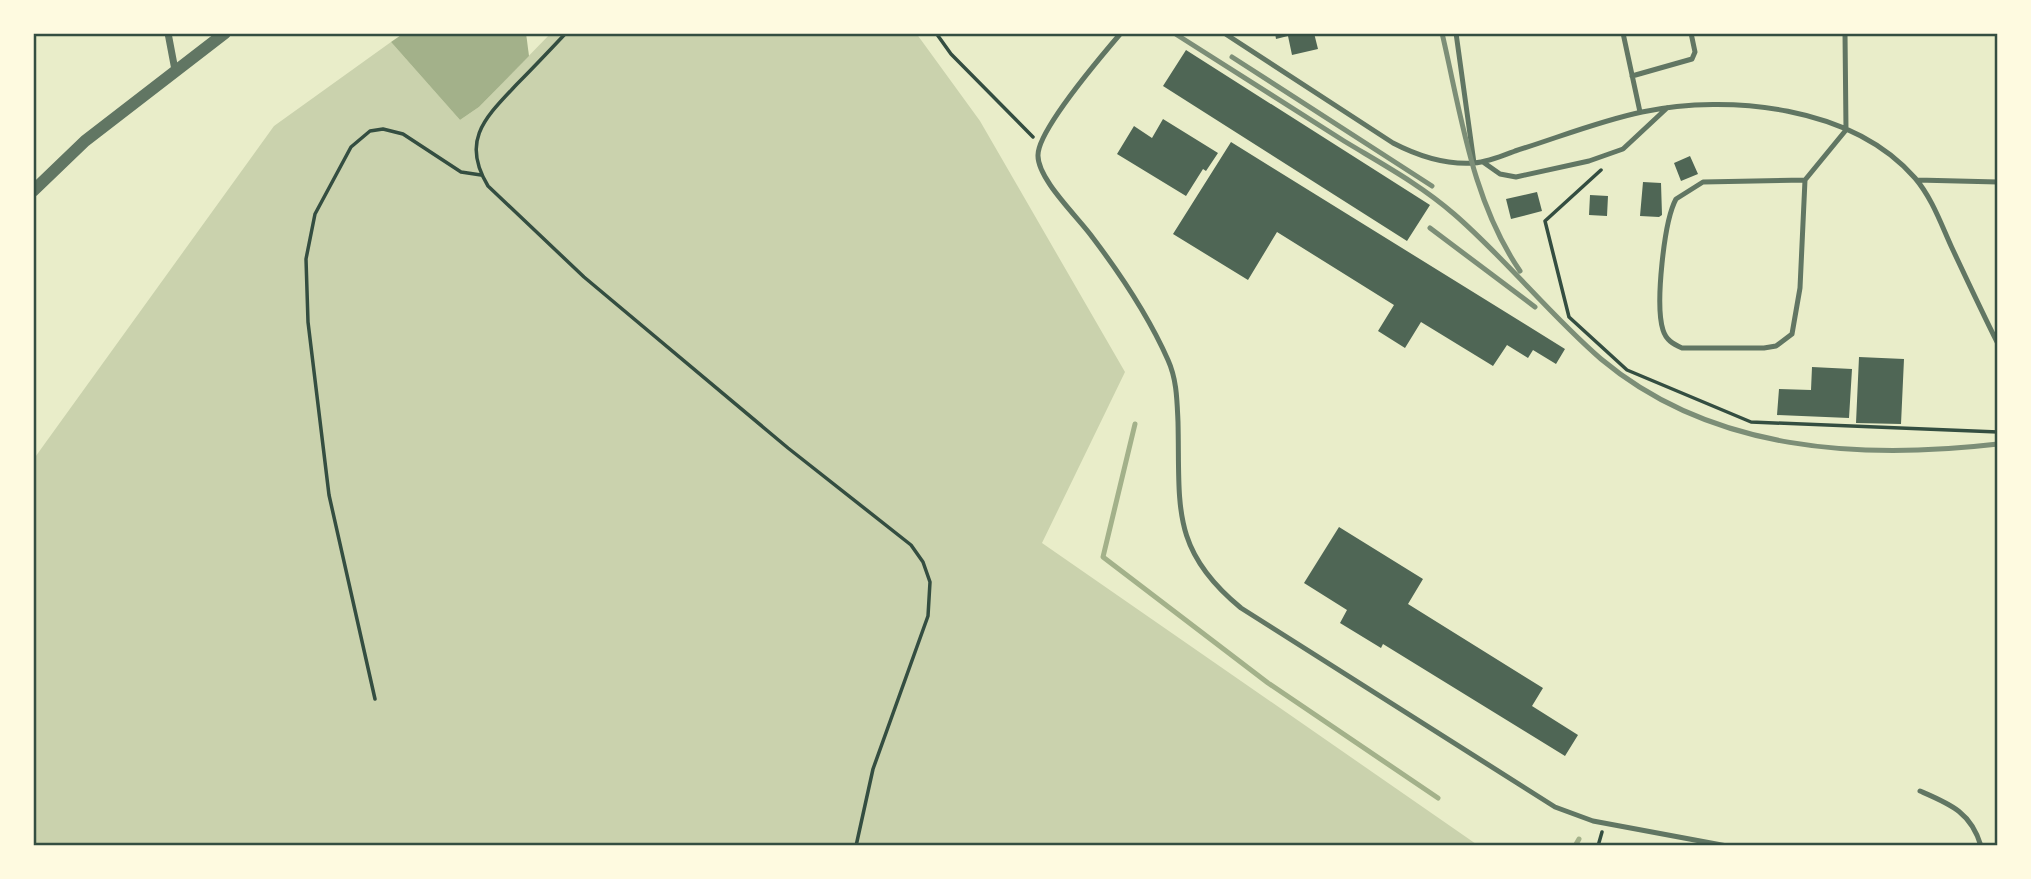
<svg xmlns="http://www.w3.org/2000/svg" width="2031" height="879" font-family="'Public Sans',sans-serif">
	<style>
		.green { fill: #cad2ad }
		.water { fill: #a3b18a }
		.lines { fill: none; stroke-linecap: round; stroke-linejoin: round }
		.stream { stroke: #a3b18a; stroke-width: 5 }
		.building { fill: #4f6655 }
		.path { stroke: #344e41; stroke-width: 3.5 }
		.service { stroke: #617663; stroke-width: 5 }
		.minor { stroke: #617663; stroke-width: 7 }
		.tertiary { stroke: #617663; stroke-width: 12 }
		.rail { stroke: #7c8e77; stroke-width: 5 }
		.neatline { fill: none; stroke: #344e41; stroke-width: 2.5 }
	</style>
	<rect width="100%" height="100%" fill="#e9edc9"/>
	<!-- green -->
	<path class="green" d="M551,33H916L980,121L1125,372L1042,543L1479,846H33V460L274,126L391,42L460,120L479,107Z"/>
	<!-- water -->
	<path class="water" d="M404,33H526L529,56L479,107L460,120L391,42Z"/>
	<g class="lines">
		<!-- stream -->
		<path class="stream" d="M1135,424L1103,557L1268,683L1438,798
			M1575,846L1579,839"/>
	</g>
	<!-- building -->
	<path class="building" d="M1275,33H1314L1318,49L1292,55L1288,36L1276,39Z
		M1186,50L1430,205L1407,241L1163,86Z
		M1163,119L1218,153L1206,171L1203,169L1186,196L1117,154L1134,126L1152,138Z
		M1231,142L1565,349L1556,364L1533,350L1528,358L1507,345L1493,366L1421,322L1405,348L1378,331L1394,305L1277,232L1248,280L1173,234Z
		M1690,156L1698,174L1681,181L1674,163Z
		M1643,182L1661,183L1662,215L1659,217L1640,216Z
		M1537,192L1542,211L1511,219L1506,199Z
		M1590,195L1608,196L1607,216L1589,215Z
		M1859,357L1904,359L1901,424L1856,423Z
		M1812,367L1852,369L1849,418L1777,415L1779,389L1811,390Z
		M1339,527L1423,579L1408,604L1543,688L1532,706L1578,735L1565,756L1383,644L1381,648L1340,623L1347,610L1304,583Z"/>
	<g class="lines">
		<!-- path -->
		<path class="path" d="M566,33C550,50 534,67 517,84C486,117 460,140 488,186L584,277L788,448L911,545L923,562L930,582L928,616L873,769L856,846
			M936,33L951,54L1033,137
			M1601,170L1545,221L1569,317L1627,370L1751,422L1998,432
			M375,699L329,495L308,322L306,259L315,214L351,147L370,131L383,129L403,134L461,172L481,175
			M1598,846L1602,832"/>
		<!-- service -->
		<path class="service" d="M1121,33C1103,54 1038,130 1038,155C1037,179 1079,218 1093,238C1121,275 1149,317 1168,360C1177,380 1177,401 1178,422C1180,506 1170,550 1241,608L1555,807L1593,821L1727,846
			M1224,33L1393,143C1418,156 1445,165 1474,163C1488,162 1502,156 1515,151C1557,138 1599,121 1642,112C1730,94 1852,106 1915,178C1932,198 1941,224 1952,248C1967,280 1982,312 1998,344
			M1456,33L1474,163
			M1623,33L1640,112
			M1632,76L1692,59L1695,52L1691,33
			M1483,162L1500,174L1516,177L1589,161L1623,149L1667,108
			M1805,180L1703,182L1676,199C1664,221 1655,305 1663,330C1666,340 1673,344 1682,348H1764L1776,346L1792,334L1800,288L1805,180L1846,130L1845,33
			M1917,180L1998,182
			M1920,791C1950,804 1971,812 1981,846"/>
		<!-- minor -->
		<path class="minor" d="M168,33L175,70"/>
		<!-- tertiary -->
		<path class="tertiary" d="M33,191L85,141L225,33"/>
		<!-- rail -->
		<path class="rail" d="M1174,33C1231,69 1288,105 1344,141C1382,164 1421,185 1454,214C1506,259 1549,314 1601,359C1712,452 1861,460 1998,444
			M1442,33C1461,114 1472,201 1520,271
			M1232,57L1432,186
			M1430,228L1535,307"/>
	</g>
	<!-- border -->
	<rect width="2031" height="879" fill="none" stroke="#fefae0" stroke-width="70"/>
	<rect x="35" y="35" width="1961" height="809" class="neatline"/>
</svg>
